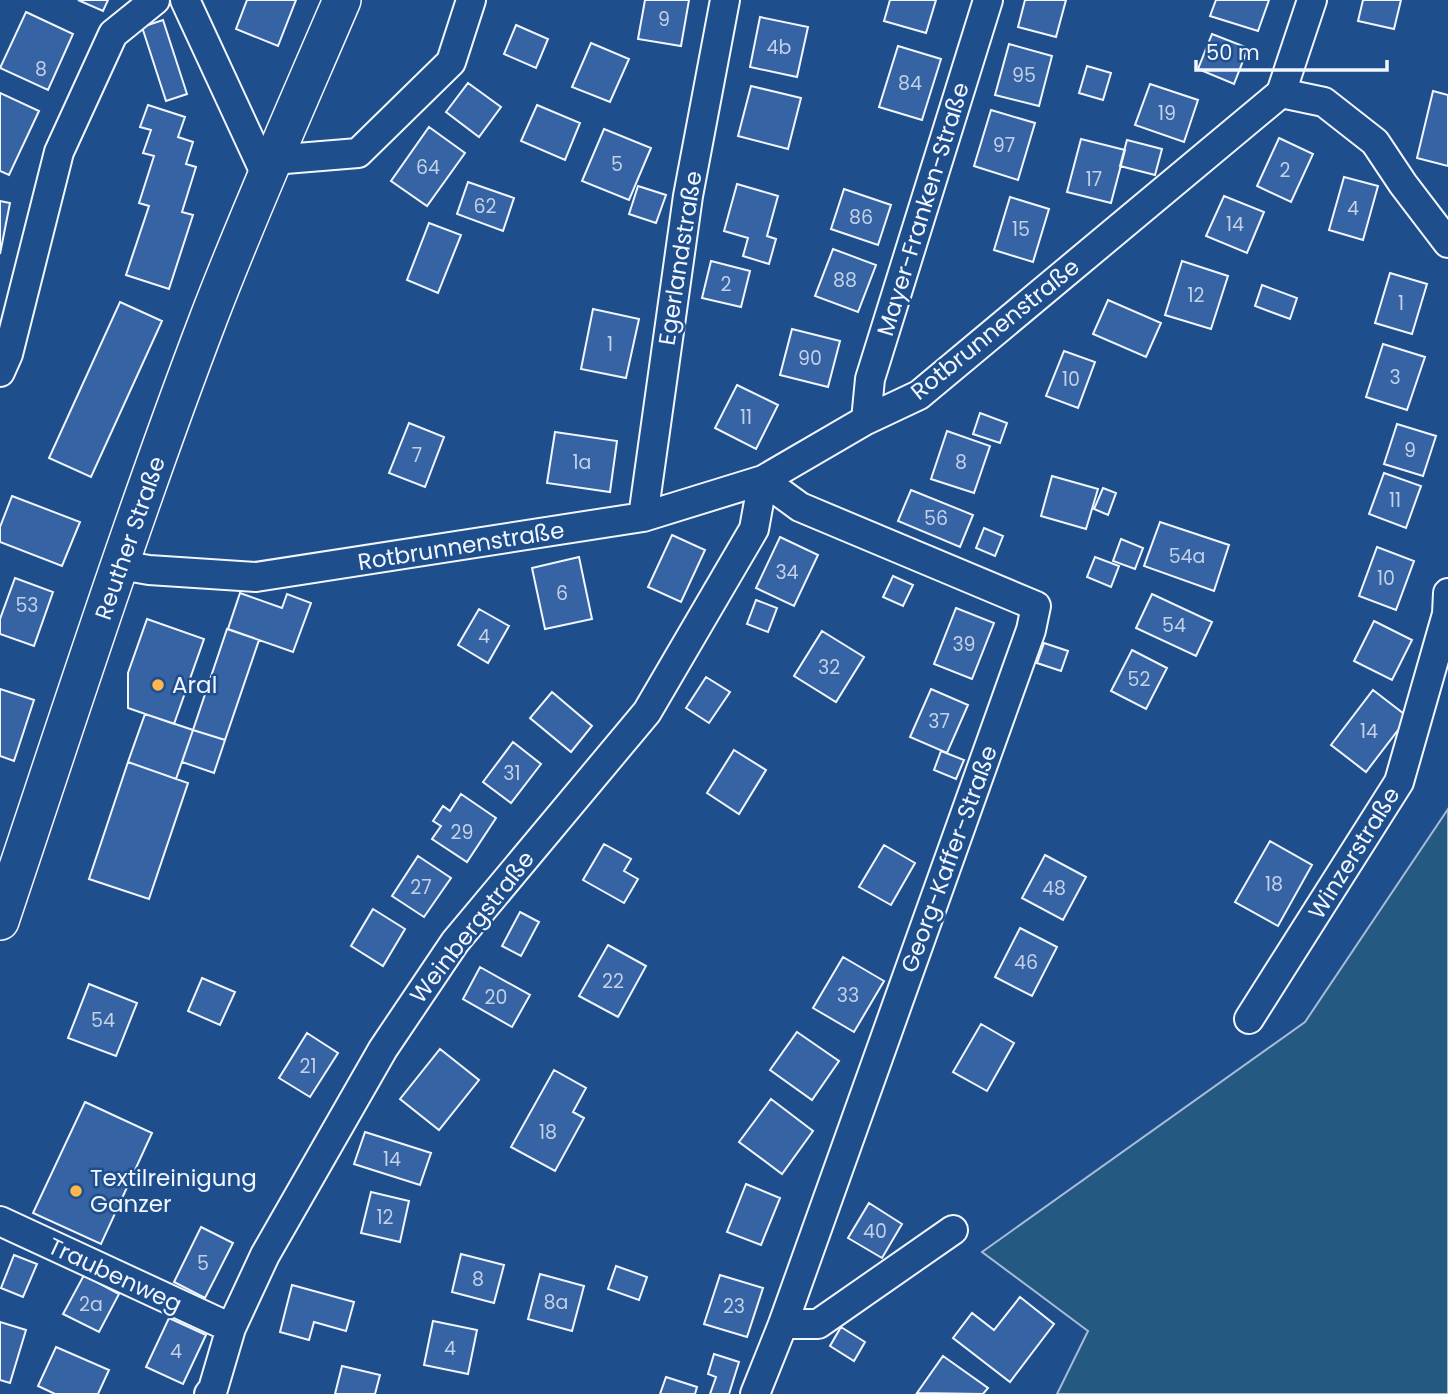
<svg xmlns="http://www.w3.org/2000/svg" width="1448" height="1394" font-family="Poppins,sans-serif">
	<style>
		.green { fill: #245a82; stroke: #a8bbd7; stroke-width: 2 }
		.building { fill: #3563a3; stroke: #f2f6ff; stroke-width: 2 }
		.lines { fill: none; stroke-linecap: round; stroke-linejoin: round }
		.minor-casing { stroke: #f2f6ff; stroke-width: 32 }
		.major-casing { stroke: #f2f6ff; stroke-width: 40 }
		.minor { stroke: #1f4e8c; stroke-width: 28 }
		.major { stroke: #1f4e8c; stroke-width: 37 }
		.poi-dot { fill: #ffb74d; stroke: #1f4e8c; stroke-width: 2.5 }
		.labels { text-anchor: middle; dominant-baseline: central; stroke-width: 5; stroke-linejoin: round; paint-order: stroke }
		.number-label { font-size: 19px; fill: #c3d1e8 }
		.street-label { font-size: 23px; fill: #f2f6ff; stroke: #1f4e8c }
		.poi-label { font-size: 23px; fill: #f2f6ff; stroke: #1f4e8c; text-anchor: start }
	</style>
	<rect width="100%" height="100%" fill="#1f4e8c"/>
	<!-- green -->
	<path class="green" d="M1448,809V1394H1057L1088,1331L982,1252L1305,1022Z"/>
	<!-- building -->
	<path class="building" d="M78,0H108L103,11Z
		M247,0H296L278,46L236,29Z
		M645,0H689L681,46L638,39Z
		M890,0H936L926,33L884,21Z
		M1025,0H1066L1056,37L1018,27Z
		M1216,0H1269L1258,31L1210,16Z
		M1363,0H1401L1394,29L1358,21Z
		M26,12L73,34L48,90L0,68Z
		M760,17L808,27L797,77L750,67Z
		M163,20L187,94L166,101L142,27Z
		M516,25L548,39L536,68L504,54Z
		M1212,34L1248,48L1234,84L1198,69Z
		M591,43L629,59L610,102L572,87Z
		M1009,44L1052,56L1039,106L995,95Z
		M898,46L941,59L922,120L879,107Z
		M1087,66L1111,73L1103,100L1079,93Z
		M468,83L501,107L479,137L446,112Z
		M1150,84L1198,100L1184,142L1135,125Z
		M751,86L801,98L788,149L738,136Z
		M1433,91L1448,95V166L1417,158Z
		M0,93L39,111L9,175L0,171Z
		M148,105L185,117L178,137L193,142L186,164L196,167L182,212L193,215L169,289L126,275L149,206L139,203L154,156L143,153L151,130L140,127Z
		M537,105L580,123L565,160L521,141Z
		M991,110L1035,123L1018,180L974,166Z
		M429,127L465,153L427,206L391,181Z
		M604,129L651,148L629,200L582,181Z
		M1279,138L1313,154L1291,202L1257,186Z
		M1081,139L1125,150L1111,203L1067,192Z
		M1127,140L1162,149L1155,175L1120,166Z
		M1344,177L1378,186L1363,240L1329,230Z
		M468,182L514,198L503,231L457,214Z
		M737,184L778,196L767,236L776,239L769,264L743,256L748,238L724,231Z
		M638,186L666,195L656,223L629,214Z
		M844,189L891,205L878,245L831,229Z
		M1224,196L1264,212L1247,253L1206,236Z
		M1010,197L1049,209L1033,262L994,250Z
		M0,201L10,203L0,254Z
		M429,223L461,235L438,293L407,280Z
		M833,249L876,265L858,312L815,296Z
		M711,261L750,271L741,307L702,298Z
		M1182,261L1228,276L1211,329L1165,315Z
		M1390,273L1427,284L1412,334L1375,323Z
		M1262,285L1297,298L1290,319L1255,306Z
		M1108,300L1161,323L1146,357L1093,334Z
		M120,302L162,321L91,477L49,458Z
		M593,309L639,319L626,378L581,369Z
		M792,329L840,341L828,387L780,375Z
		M1383,344L1425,357L1407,410L1366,397Z
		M1064,351L1095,362L1078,408L1046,396Z
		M737,385L778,405L756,449L715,428Z
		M980,413L1007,423L1000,443L973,434Z
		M409,423L444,437L425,487L389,473Z
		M1397,424L1436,436L1423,476L1384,464Z
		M947,431L990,446L974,493L931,479Z
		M555,432L617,441L610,492L547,483Z
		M1384,473L1421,486L1406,528L1369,514Z
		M1052,476L1098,489L1086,529L1041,516Z
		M1103,488L1116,493L1108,515L1094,509Z
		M911,490L973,515L960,547L898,521Z
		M12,496L80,522L62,566L0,542V527Z
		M1160,522L1229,545L1214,591L1144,566Z
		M984,528L1003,536L995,556L976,548Z
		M672,535L705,550L681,602L648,587Z
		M780,537L818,555L794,606L756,588Z
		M1121,539L1143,548L1135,569L1113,561Z
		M1377,547L1414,561L1396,610L1359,596Z
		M579,557L592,619L545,629L532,568Z
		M1095,557L1119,566L1111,587L1087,577Z
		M893,576L913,585L903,606L883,597Z
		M15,578L53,592L34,646L0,634V619Z
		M240,593L282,608L287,594L311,603L293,652L228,629Z
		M1152,594L1212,622L1196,656L1136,628Z
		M756,600L777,608L768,632L747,624Z
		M956,608L994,623L972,679L934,664Z
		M479,609L509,626L488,663L458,645Z
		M147,619L204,639L174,724L128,708V673Z
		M1374,621L1412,640L1392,680L1354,661Z
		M227,629L259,640L225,740L193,730Z
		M822,631L864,657L836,702L794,676Z
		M1044,643L1068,651L1061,671L1037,663Z
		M1132,650L1167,668L1146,709L1111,691Z
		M706,677L730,692L709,723L686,708Z
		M0,689L34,700L14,761L0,756Z
		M931,689L968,705L947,753L910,737Z
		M1373,690L1408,717L1366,772L1331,745Z
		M552,692L592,726L571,752L530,718Z
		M145,714L193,730L176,779L128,762Z
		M193,730L225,740L214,773L182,762Z
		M513,742L541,764L511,803L483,782Z
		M734,750L766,770L739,814L707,793Z
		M941,751L964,760L956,779L934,770Z
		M128,762L188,783L149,899L89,879Z
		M461,794L496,818L467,862L432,839L441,826L433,821L443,806L450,811Z
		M1270,841L1312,865L1278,926L1235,902Z
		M604,844L631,859L624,871L638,879L624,903L583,880Z
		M884,845L915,863L891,905L859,887Z
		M1045,855L1086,877L1063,920L1022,898Z
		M418,856L451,878L424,917L392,896Z
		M373,909L405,929L383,966L351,946Z
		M520,912L539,922L521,956L502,946Z
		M1020,928L1057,947L1032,996L995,977Z
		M608,945L646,966L618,1017L579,996Z
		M843,957L884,981L854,1032L813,1008Z
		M480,967L530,995L512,1027L463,999Z
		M202,978L235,992L220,1025L188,1011Z
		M89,984L137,1003L116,1056L68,1038Z
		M981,1024L1014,1043L987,1091L953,1072Z
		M797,1032L839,1061L812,1100L770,1070Z
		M307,1033L338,1053L310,1097L279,1078Z
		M440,1049L479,1080L439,1130L400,1099Z
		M554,1070L586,1088L573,1112L584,1118L555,1171L511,1147Z
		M771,1099L813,1131L782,1174L739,1142Z
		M85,1102L152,1133L101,1244L33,1213Z
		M365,1132L431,1153L420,1185L354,1164Z
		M746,1184L780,1198L761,1245L727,1232Z
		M371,1192L409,1201L400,1242L361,1233Z
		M869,1203L902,1224L882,1258L848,1238Z
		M201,1227L233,1243L205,1298L174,1282Z
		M461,1254L504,1265L494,1303L452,1292Z
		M14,1255L37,1264L23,1297L1,1288Z
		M616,1266L647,1277L639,1300L608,1289Z
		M540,1274L584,1286L572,1331L528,1319Z
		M84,1275L119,1294L99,1332L63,1314Z
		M720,1275L763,1288L747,1337L704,1324Z
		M292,1285L354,1302L346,1331L314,1322L309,1340L280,1332Z
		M1020,1297L1054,1324L1010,1382L953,1338L972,1313L994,1330Z
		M169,1318L206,1335L183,1384L146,1367Z
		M433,1321L477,1330L468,1374L424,1365Z
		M0,1322L26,1330L10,1383L0,1380Z
		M841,1327L865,1342L854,1361L830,1346Z
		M56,1347L109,1370L98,1394H55L38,1386Z
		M714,1354L739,1362L729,1394H710L716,1377L708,1374Z
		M943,1356L988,1388L983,1394L917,1393Z
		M342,1366L380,1375L375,1394H335Z
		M666,1377L697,1387L695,1394H660Z"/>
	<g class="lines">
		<!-- minor casing -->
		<g class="minor-casing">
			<path id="minor" d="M185,0L267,177
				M1281,93L1324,102L1375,142L1403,184L1448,243
				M273,160L358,153L451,62L471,0
				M0,372L8,354L59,152L113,34L155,0
				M866,420L870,379L988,0
				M643,517L688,196L725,0
				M120,565L149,570L256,577L643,517L763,480L866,420L919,395L1281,93L1312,0
				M1249,1019L1399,782L1447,614L1448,593
				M0,1221L231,1328
				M783,1324H818L953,1230
				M209,1394L213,1389L231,1328L265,1255L383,1049L455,942L647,712L754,529L763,480L800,507L1036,606L1031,630L783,1324L755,1394"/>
		</g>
		<!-- major casing -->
		<g class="major-casing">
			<path id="major" d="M0,921C68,719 133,516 209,317C250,210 297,105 342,0"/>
		</g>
		<!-- minor -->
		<use href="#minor" class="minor"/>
		<!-- major -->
		<use href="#major" class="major"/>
	</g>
	<!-- markers -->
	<g class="poi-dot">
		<circle cx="158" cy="685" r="7"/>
		<circle cx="76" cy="1191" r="7"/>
	</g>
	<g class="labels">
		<!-- number labels -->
		<g class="number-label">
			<text x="664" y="19">9</text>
			<text x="779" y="47">4b</text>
			<text x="41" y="69">8</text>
			<text x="1024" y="75">95</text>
			<text x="910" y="83">84</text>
			<text x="1167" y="113">19</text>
			<text x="1004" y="145">97</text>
			<text x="617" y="164">5</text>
			<text x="428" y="167">64</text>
			<text x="1285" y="170">2</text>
			<text x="1094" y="179">17</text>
			<text x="485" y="206">62</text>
			<text x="1353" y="208">4</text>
			<text x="861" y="217">86</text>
			<text x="1235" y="224">14</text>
			<text x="1021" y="229">15</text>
			<text x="845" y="280">88</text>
			<text x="726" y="284">2</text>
			<text x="1196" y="295">12</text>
			<text x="1401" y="303">1</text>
			<text x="610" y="344">1</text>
			<text x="810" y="358">90</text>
			<text x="1395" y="377">3</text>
			<text x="1071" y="379">10</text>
			<text x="746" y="417">11</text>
			<text x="1410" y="450">9</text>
			<text x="417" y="455">7</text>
			<text x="582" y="462">1a</text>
			<text x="961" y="462">8</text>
			<text x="1395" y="500">11</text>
			<text x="936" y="518">56</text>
			<text x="1187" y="556">54a</text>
			<text x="787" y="572">34</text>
			<text x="1386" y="578">10</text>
			<text x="562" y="593">6</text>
			<text x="27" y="605">53</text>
			<text x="1174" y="625">54</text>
			<text x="484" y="636">4</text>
			<text x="964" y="644">39</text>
			<text x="829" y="667">32</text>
			<text x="1139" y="679">52</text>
			<text x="939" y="721">37</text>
			<text x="1369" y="731">14</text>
			<text x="512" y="773">31</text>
			<text x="462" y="832">29</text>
			<text x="1274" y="884">18</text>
			<text x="421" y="887">27</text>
			<text x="1054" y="888">48</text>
			<text x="1026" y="962">46</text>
			<text x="613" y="981">22</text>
			<text x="848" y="995">33</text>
			<text x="496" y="997">20</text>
			<text x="103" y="1020">54</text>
			<text x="308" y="1066">21</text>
			<text x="548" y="1132">18</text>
			<text x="392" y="1159">14</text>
			<text x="385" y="1217">12</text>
			<text x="875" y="1231">40</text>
			<text x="203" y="1263">5</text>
			<text x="478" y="1279">8</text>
			<text x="556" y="1302">8a</text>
			<text x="91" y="1304">2a</text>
			<text x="734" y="1306">23</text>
			<text x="450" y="1348">4</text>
			<text x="176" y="1351">4</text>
		</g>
		<!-- street labels -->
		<g class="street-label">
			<text transform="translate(923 209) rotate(-73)">Mayer-Franken-Straße</text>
			<text transform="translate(680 258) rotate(-81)">Egerlandstraße</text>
			<text transform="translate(995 329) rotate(-39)">Rotbrunnenstraße</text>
			<text transform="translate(130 538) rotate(-71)">Reuther Straße</text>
			<text transform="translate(461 546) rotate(-9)">Rotbrunnenstraße</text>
			<text transform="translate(1354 853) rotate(-58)">Winzerstraße</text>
			<text transform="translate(949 859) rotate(-70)">Georg-Kaffer-Straße</text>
			<text transform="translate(472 927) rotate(-52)">Weinbergstraße</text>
			<text transform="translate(115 1275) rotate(25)">Traubenweg</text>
		</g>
		<!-- poi labels -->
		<g class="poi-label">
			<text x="172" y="685">Aral</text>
			<text x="90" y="1178">Textilreinigung<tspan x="90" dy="26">Ganzer</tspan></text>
		</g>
	</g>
	<!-- scale -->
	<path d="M1196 60v10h191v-10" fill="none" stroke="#f2f6ff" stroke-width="3.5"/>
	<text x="1206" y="60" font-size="21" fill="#f2f6ff" stroke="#1f4e8c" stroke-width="5" paint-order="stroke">50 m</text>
</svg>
